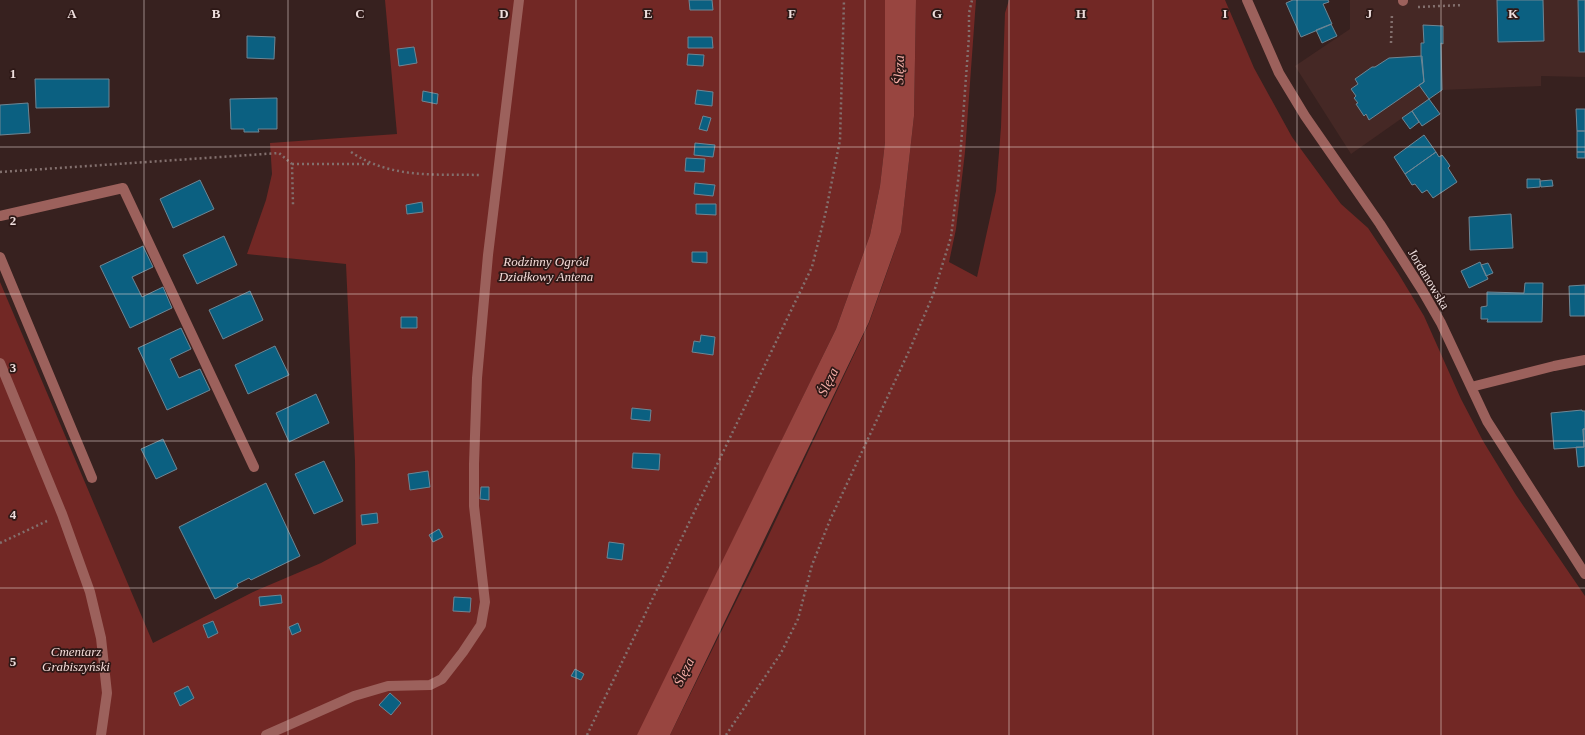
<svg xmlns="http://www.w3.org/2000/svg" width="1585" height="735" font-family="'Times New Roman',serif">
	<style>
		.built { fill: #452825 }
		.green { fill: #722825 }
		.water { fill: #984540 }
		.building { fill: #0b6081; stroke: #6e8694 }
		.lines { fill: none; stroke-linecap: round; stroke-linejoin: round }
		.path { stroke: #83706e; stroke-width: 2.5; stroke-dasharray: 2 3; stroke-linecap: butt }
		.minor { stroke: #9c615c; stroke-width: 10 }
		.grid { fill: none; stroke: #eededd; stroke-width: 1; stroke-opacity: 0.55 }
		.labels { text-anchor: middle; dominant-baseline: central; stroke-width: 3.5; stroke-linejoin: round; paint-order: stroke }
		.park-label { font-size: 13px; font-style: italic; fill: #f4dbd8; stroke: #2d1816 }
		.street-label { font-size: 13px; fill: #eededd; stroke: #2d1816 }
		.water-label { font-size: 14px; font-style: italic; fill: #f6aea7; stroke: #2d1816 }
		.grid-label { font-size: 13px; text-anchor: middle; font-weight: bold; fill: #eededd; stroke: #2d1816; stroke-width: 3.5; stroke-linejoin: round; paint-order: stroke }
	</style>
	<rect width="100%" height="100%" fill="#37211f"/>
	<!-- built -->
	<path class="built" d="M1350,0H1585V77L1541,76V86L1442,90L1351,154L1295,66L1350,29Z"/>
	<!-- green -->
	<path class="green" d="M385,0H886L885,142L880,186L870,235L836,329L638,735H0V282L153,643L253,592L321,563L356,544L355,461L346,264L247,254L266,200L272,174L270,143L397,134Z
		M916,0H976L965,152L956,229L949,262L977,277L996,191L1001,127L1005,13L1009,0H1225L1254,68L1292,137L1341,204L1368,228L1398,273L1424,316L1461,399L1483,441L1516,495L1585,596V735H670L765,543L869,323L891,261L901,232L914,116Z"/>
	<!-- water -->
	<path class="water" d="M885,0H916L914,116L901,232L869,322L670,735H637L836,329L870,235L880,186L885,142Z"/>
	<!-- building -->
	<path class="building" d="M689,0H712L713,10H690Z
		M1293,0H1328L1329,2L1323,4L1332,24L1301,37L1286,3Z
		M1497,0H1543L1544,41L1498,42Z
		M1578,0H1585V52H1579Z
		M1331,24L1337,36L1322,43L1316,30Z
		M1423,25L1443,26V44L1441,43L1442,90L1429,99L1419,85L1424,82L1421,56V43H1424Z
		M247,36L275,37L274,59L247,58Z
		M688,37H712L713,48H688Z
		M414,47L417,63L399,66L397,49Z
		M688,54L704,55L703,66L687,65Z
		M1422,56L1424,82L1369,120L1366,114L1364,116L1356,104L1358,103L1354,98L1356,96L1351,89L1358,84L1355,79L1372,67H1375L1389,58Z
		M35,79H109V107L36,108Z
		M697,90L713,92L712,106L695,104Z
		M423,91L438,94L437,104L422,101Z
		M277,98V129H258L259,132H244V129H231L230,99Z
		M1429,99L1440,114L1422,126L1412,111Z
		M28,103L30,133L0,135V105Z
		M1576,109H1585V131H1577Z
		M1412,111L1419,122L1410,129L1402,118Z
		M703,116L711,118L707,131L699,129Z
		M1577,131H1585V152H1577Z
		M1424,135L1436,152L1405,174L1394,157Z
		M695,143L715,145L713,157L694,155Z
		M1436,152L1439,157L1442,155L1446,160L1450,166L1448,168L1457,182L1433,198L1427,190L1422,193L1415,184L1412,185L1405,174Z
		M1577,152H1585V158H1577Z
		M686,158L705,159L704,172L685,171Z
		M1527,179H1540V187L1527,188Z
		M200,180L214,209L173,228L160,199Z
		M1552,180L1553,186L1541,187L1540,181Z
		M695,183L715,185L713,196L694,194Z
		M422,202L423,212L407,214L406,205Z
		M696,204H716V215L696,214Z
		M1511,214L1513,248L1470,250L1469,217Z
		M224,236L237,265L197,284L183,255Z
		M143,246L153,267L132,277L142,297L163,287L172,308L130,328L100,266Z
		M692,252H707V263L692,262Z
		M1480,262L1488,279L1469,288L1461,271Z
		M1488,263L1493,273L1486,276L1481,265Z
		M1525,283H1543L1542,322H1487L1488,319H1481V307L1487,306V292L1524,293Z
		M1585,285V316H1570L1569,286Z
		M250,291L263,320L223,339L209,310Z
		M401,317H417V328H401Z
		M181,328L191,349L170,359L179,378L200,369L210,390L167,410L138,348Z
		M701,335L715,337L713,355L692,352L694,341L700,342Z
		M275,346L289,375L248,394L235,365Z
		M316,394L329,423L289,442L276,413Z
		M632,408L651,410L650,421L631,419Z
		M1582,410V411H1585V429H1583L1584,447L1554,449L1551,413Z
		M1583,429H1585V466L1578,467L1576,447H1584Z
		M163,439L177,469L156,479L141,449Z
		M633,453L660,454L659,470L632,468Z
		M324,461L343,501L314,514L295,474Z
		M428,471L430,487L410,490L408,474Z
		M266,483L300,556L251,580L249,578L237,584L238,587L215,599L179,527Z
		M481,487H489V500L480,499Z
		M377,513L378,523L362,525L361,515Z
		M439,529L443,537L433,542L429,535Z
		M609,542L624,544L622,560L607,558Z
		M281,595L282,603L260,606L259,597Z
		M454,597L471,598L470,612L453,611Z
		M213,621L218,633L208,638L203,625Z
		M298,623L301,631L292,635L289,627Z
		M575,669L584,674L581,680L571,676Z
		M188,686L194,698L180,706L174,693Z
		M390,693L401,703L391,715L379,705Z"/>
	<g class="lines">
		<!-- path -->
		<path class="path" d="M1418,7L1463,5
			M1391,43L1392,13
			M351,152C391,179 436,174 481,175
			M292,164H370
			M0,172L279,153L292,164L293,205
			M0,543L47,521
			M587,735L812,267L826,211L840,140L844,0
			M726,735L781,653L798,619L812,565L830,520L910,349L933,295L951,237L959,173L969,36V13L972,0"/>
		<!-- minor -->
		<path class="minor" d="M1247,0L1279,73L1305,116L1380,224L1422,290L1441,323L1487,421L1585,574
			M1403,0V1
			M0,216L123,188L254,467
			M0,257L92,478
			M0,363L62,514L90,592L101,638L107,693L101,735
			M1471,387L1554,366L1585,360
			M266,735L354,696L388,686L430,685L442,679L463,652L481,625L485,602L474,506V464L477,378L488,255L519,0"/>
	</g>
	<!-- grid -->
	<path class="grid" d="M144,0V735M288,0V735M432,0V735M576,0V735M720,0V735M865,0V735M1009,0V735M1153,0V735M1297,0V735M1441,0V735M0,147H1585M0,294H1585M0,441H1585M0,588H1585"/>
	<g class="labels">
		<!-- park labels -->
		<g class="park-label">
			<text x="546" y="261">Rodzinny Ogród<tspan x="546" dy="15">Działkowy Antena</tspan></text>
			<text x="76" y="651">Cmentarz<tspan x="76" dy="15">Grabiszyński</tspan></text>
		</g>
		<!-- street labels -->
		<g class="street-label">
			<text transform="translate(1429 279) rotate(59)">Jordanowska</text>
		</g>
		<!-- water labels -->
		<g class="water-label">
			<text transform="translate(899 70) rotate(-89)">Ślęza</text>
			<text transform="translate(828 382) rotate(-64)">Ślęza</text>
			<text transform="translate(684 672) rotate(-64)">Ślęza</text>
		</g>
	</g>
	<g class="grid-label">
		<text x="72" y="18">A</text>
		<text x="216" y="18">B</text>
		<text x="360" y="18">C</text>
		<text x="504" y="18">D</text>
		<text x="648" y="18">E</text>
		<text x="792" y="18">F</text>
		<text x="937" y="18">G</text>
		<text x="1081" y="18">H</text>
		<text x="1225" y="18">I</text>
		<text x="1369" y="18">J</text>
		<text x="1513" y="18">K</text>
		<text x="13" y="78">1</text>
		<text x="13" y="225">2</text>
		<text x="13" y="372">3</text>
		<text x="13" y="519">4</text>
		<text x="13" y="666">5</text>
	</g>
</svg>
